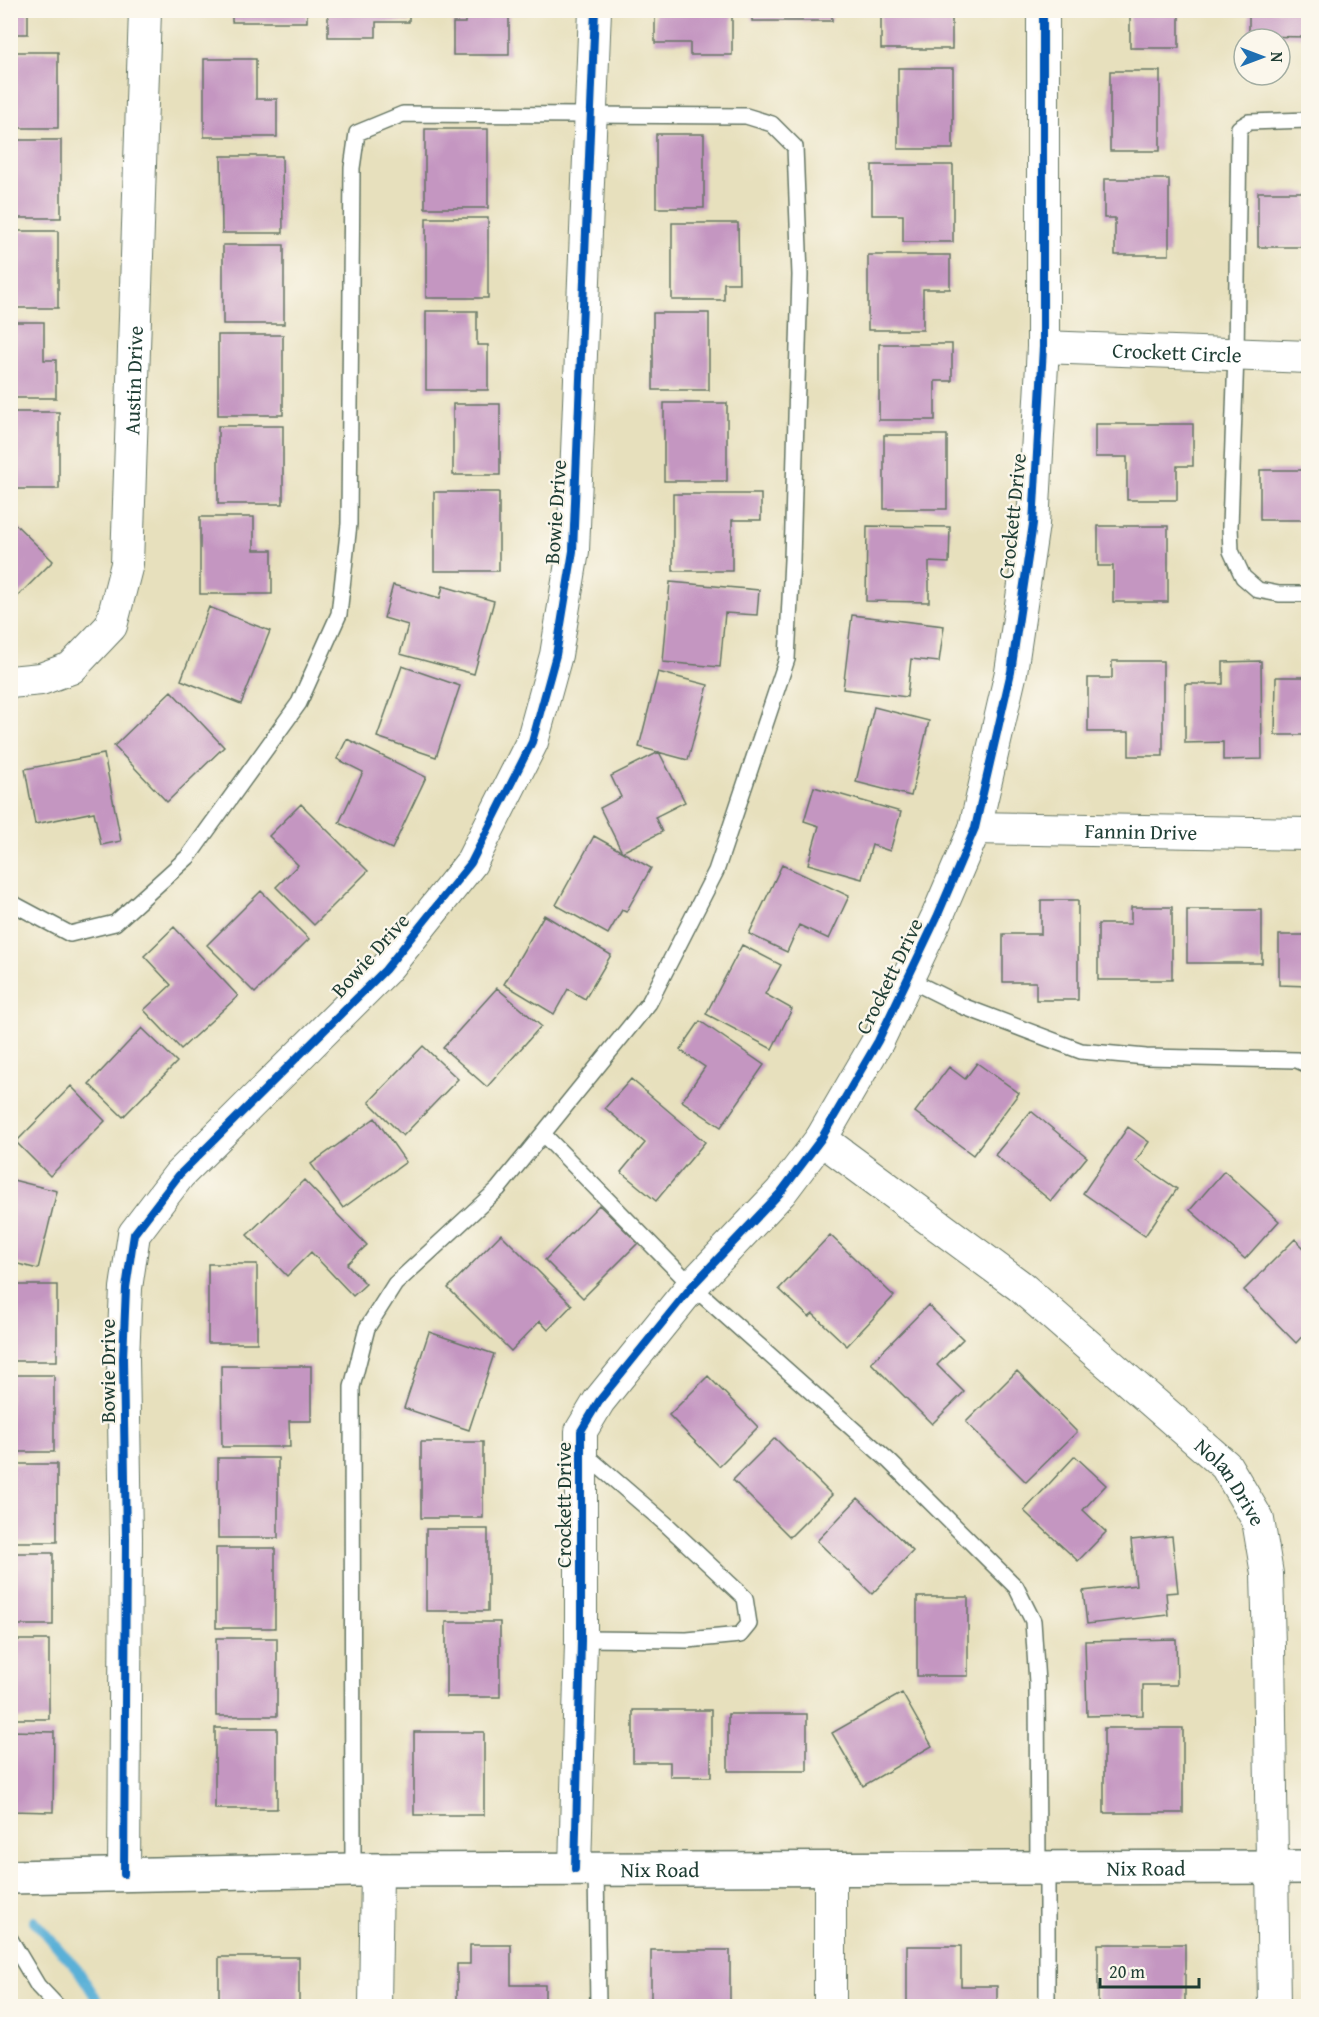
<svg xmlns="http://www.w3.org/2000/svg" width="1319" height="2017" font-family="'Gentium Book Plus',serif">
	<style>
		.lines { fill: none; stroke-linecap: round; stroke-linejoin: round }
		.stream { stroke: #5ab0d7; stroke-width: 10 }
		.building { fill: #c496c1 }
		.service-casing { stroke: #657664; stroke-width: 18 }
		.minor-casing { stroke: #657664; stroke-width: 34 }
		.tertiary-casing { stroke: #657664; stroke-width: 36 }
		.service { stroke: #fff; stroke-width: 15 }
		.minor { stroke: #fff; stroke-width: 32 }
		.tertiary { stroke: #fff; stroke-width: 33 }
		.cycleway-casing { stroke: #fbf7ec; stroke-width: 11 }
		.cycleway { stroke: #0057b8; stroke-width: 8 }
		.labels { text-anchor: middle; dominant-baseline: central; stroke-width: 4.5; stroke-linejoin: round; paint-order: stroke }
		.street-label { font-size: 21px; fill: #1f3d34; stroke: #fbf7ec }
	</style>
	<rect width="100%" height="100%" fill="#fbf7ec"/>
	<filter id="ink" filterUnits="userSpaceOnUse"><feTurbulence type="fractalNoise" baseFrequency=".0167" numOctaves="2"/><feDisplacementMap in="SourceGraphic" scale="12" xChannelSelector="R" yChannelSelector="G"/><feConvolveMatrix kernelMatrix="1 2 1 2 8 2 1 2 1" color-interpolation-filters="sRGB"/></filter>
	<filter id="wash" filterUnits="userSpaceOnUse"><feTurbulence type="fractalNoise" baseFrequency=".008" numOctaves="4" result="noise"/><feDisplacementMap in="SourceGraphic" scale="24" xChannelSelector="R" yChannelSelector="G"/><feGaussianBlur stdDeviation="1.35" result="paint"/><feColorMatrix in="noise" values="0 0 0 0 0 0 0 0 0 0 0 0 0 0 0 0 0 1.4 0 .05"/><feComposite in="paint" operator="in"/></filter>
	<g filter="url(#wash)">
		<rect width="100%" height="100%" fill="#e7e0bd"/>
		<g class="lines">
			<!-- stream -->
			<path class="stream" d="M34,1921L78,1970L101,2006"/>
		</g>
		<g id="blocks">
			<!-- building -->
			<path class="building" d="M10,10H28V34H10Z
				M232,10H307V22H232Z
				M328,10H409V22H376V37H328Z
				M465,10H509V55H453V23H465Z
				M655,10H732V55H690V43H655Z
				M752,10H832V21H752Z
				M881,10H952V49H881Z
				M1130,10H1179V48H1130Z
				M1249,10H1308V37L1249,36Z
				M10,52H58V128H10Z
				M204,59H256V99H277V137H204Z
				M898,68H953V149H898Z
				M1110,71H1160V151H1110Z
				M425,129H488V208H425Z
				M656,134H704V208H656Z
				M10,140H61V218H10Z
				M221,156H282L283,233H222Z
				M872,165H953V242H903V215H872Z
				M1104,179H1169V255H1115V218H1104Z
				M1258,192H1308V247H1258Z
				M426,218H488V298H426Z
				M672,223H738L739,283H724V300H672Z
				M10,231H58V308H10Z
				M223,245H284V324H223Z
				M868,255H950V289H923V330H868Z
				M426,311H477V345H488V390H426Z
				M653,313H709V390H653Z
				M10,322H44V360H56V398H10Z
				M218,335H283V415H218Z
				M879,344H952V381H935V420H879Z
				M664,403H727V481H664Z
				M453,404H500V475H453Z
				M10,412H59V489H10Z
				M1095,424H1193V466H1177V500H1127V457H1095Z
				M218,426H283V504H218Z
				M884,435H947V509H884Z
				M1260,470H1308V520H1260Z
				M434,492H499V571H434Z
				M673,494H761V520H732V571H673Z
				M200,517H254V550H272V594H200Z
				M10,519L53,561L10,604Z
				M867,526L950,527L949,563L929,562V602L866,601Z
				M1098,526H1168V602H1113V566H1098Z
				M670,582L759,590L757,615L725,613L720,667L663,662Z
				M393,585L440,598L443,586L494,601L474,674L400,654L408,625L384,618Z
				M209,607L270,631L241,704L181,680Z
				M852,615L944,626L939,662L911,659L907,697L843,689Z
				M1112,661H1163V756H1129V732H1088V678H1112Z
				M1261,661L1262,759L1223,760V742L1185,743V684H1223V662Z
				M402,666L460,686L436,757L377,737Z
				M658,672L708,685L688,760L639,747Z
				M1276,677H1308V735H1275Z
				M171,691L224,747L167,802L114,746Z
				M874,707L929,721L911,796L856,782Z
				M347,739L426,777L392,849L339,823L363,772L337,759Z
				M659,752L685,802L655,817L662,832L622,852L600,808L621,797L611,776Z
				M104,754L121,841L101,845L94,812L35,824L25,769Z
				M814,787L901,812L890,851L872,845L862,879L808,864L819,826L804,821Z
				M301,804L368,871L314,925L276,887L298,865L269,836Z
				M594,836L651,868L626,912L622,910L608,934L556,905Z
				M782,865L849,896L829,939L799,925L787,952L749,934Z
				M261,891L309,939L255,993L207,945Z
				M1041,900H1078V1000H1036V982H1003V934H1041Z
				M1131,907H1172V980H1098V924H1131Z
				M1187,910H1262V963H1187Z
				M544,915L611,955L585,999L568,989L554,1014L504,984Z
				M174,927L238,996L181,1049L144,1010L171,985L144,956Z
				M1279,935H1308V986L1279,985Z
				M742,945L781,965L765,994L792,1009L772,1049L706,1014Z
				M497,988L541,1026L487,1087L443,1048Z
				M700,1021L764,1065L721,1127L682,1101L705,1067L680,1050Z
				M142,1028L177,1062L123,1117L89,1084Z
				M423,1046L458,1079L403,1136L369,1102Z
				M977,1063L1019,1093L973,1155L915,1112L949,1067L965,1079Z
				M631,1079L705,1142L656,1201L621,1172L645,1143L605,1108Z
				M71,1086L105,1121L50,1176L16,1142Z
				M1031,1111L1087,1157L1051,1201L995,1155Z
				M375,1118L406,1162L343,1208L311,1164Z
				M1128,1127L1149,1142L1136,1161L1177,1189L1145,1236L1083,1193Z
				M1224,1171L1279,1221L1245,1259L1190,1210Z
				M13,1180L57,1191L38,1269L10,1262V1190Z
				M304,1180L367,1245L347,1264L366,1284L353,1296L311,1252L287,1276L247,1235Z
				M599,1205L638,1243L583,1298L545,1260Z
				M501,1234L572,1305L548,1330L540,1321L511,1351L448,1288Z
				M830,1235L894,1296L847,1346L813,1314L809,1317L779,1289Z
				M1295,1239L1308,1252V1268L1304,1273L1308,1277V1330L1296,1343L1244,1290Z
				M208,1264H257V1343H208Z
				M10,1285H57V1361H10Z
				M928,1305L963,1339L937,1365L964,1392L932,1424L871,1363Z
				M429,1332L494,1354L469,1430L404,1408Z
				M221,1366H311V1421H289L290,1447H222Z
				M1017,1371L1077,1432L1026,1482L966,1422Z
				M10,1375H54V1452H10Z
				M708,1376L758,1427L719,1466L669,1415Z
				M775,1438L832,1495L790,1537L733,1480Z
				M421,1442H483V1518H421Z
				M1075,1456L1106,1485L1083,1510L1106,1532L1078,1561L1024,1511Z
				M218,1458H278V1538H218Z
				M10,1464H57V1542H10Z
				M858,1498L913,1551L872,1594L817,1541Z
				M426,1529H488V1611H426Z
				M1172,1536L1178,1592L1166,1593L1168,1615L1087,1624L1083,1591L1136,1585L1131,1540Z
				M216,1548H275V1628H216Z
				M10,1553H53V1625H10Z
				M917,1597H968V1676H917Z
				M446,1622H500V1697H446Z
				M216,1638H277V1716H216Z
				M1176,1639L1177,1685H1143V1715L1087,1716L1085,1641Z
				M10,1640H49V1719H10Z
				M902,1693L932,1746L863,1786L832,1733Z
				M633,1710H711V1777H670V1762H633Z
				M728,1714H807V1771H728Z
				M215,1728H277V1809H215Z
				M1104,1728H1183V1813H1104Z
				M10,1731L54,1732L53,1812L10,1811Z
				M414,1732H484V1815H414Z
				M1098,1944H1185V2006H1098Z
				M470,1945H511V1985H545V2006H457V1964H470Z
				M907,1946H961V1986H997V2006H907Z
				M651,1950H730V2006H651Z
				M219,1957H299V2006H219Z"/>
		</g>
	</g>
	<g filter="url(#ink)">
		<use href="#blocks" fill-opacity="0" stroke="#657664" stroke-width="1.5"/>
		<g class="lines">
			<!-- service casing -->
			<g class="service-casing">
				<path id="service" d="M1308,120L1249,122L1239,128L1236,354L1230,527L1231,551L1243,577L1258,590L1279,594H1308
					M10,902L70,934L115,923L188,857L299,703L339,614L349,524L352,168L357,133L403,114L746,116L772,124L795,147L800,275L792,560L787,659L716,871L649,1003L498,1189L395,1284L367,1328L352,1387L353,1870
					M908,979L962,1006L1081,1051L1146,1057L1297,1060L1308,1065
					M543,1134L692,1286L889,1461L1016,1587L1033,1621L1037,1683L1038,1868
					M581,1451L667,1525L745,1598L749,1624L740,1635L687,1640L581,1639
					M596,1869L598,2006
					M10,1939L38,1986L57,2006
					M1047,2006V1868"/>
			</g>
			<!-- minor casing -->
			<g class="minor-casing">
				<g id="minor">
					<path id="s1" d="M1043,347L1308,357"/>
					<path id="s2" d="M10,682L41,679L71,668L111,626L127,564L145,10"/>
					<path id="s3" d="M975,828L1308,834"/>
					<path id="s4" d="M821,1139L1020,1286L1226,1466L1258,1520L1267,1574L1269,1647L1274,2006"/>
					<path d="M830,1868V2006"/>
					<path d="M575,1869L581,1641V1431L599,1401L692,1286L781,1192L821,1139L878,1041L937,917L975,828L1011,672L1033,524L1043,347V10"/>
					<path d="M124,1874L126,1538L123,1358L126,1288L134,1234L179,1175L385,970L471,863L532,742L556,655L573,551L595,10"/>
					<path d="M375,2006L377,1870"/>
				</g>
			</g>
			<!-- tertiary casing -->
			<g class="tertiary-casing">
				<g id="tertiary">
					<path id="s5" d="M10,1877L353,1870L1308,1867"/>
				</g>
			</g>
			<!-- service -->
			<use href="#service" class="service"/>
			<!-- minor -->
			<use href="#minor" class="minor"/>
			<!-- tertiary -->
			<use href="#tertiary" class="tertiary"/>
			<!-- cycleway casing -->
			<g class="cycleway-casing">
				<path id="cycleway" d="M575,1869L581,1641V1431L599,1401L692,1286L781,1192L821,1139L878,1041L937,917L975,828L1011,672L1033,524L1043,347V10
					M124,1874L126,1538L123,1358L126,1288L134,1234L179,1175L385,970L471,863L532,742L556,655L573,551L595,10"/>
			</g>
			<!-- cycleway -->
			<use href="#cycleway" class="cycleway"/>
		</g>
	</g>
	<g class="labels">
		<!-- street labels -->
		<g class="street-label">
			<text stroke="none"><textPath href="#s1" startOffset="134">Crockett Circle</textPath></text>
			<text stroke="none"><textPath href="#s2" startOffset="369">Austin Drive</textPath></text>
			<text transform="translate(555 512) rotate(-86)">Bowie Drive</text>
			<text transform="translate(1012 516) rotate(-84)">Crockett Drive</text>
			<text stroke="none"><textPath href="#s3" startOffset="166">Fannin Drive</textPath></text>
			<text transform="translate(370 955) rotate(-48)">Bowie Drive</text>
			<text transform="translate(889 976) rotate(-64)">Crockett Drive</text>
			<text transform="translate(107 1371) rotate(-90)">Bowie Drive</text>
			<text stroke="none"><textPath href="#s4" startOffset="536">Nolan Drive</textPath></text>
			<text transform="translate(563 1505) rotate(-90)">Crockett Drive</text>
			<text stroke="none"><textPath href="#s5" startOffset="1136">Nix Road</textPath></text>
			<text stroke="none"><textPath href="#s5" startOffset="650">Nix Road</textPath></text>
		</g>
	</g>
	<!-- margin -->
	<rect width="1319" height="2017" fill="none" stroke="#fbf7ec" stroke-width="36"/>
	<!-- north arrow -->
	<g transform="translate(1262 57) rotate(90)"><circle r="28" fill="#fbf7ec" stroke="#a3ada2" stroke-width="1.5"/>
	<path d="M0-4.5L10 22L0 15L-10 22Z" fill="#1f6fb2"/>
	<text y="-9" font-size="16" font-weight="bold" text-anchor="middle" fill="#1f3d34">N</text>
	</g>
	<!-- scale -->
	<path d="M1100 1978v9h99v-9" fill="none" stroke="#1f3d34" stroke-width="3"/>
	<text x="1109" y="1978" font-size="18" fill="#1f3d34" stroke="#fbf7ec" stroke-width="4.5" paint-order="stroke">20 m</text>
</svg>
